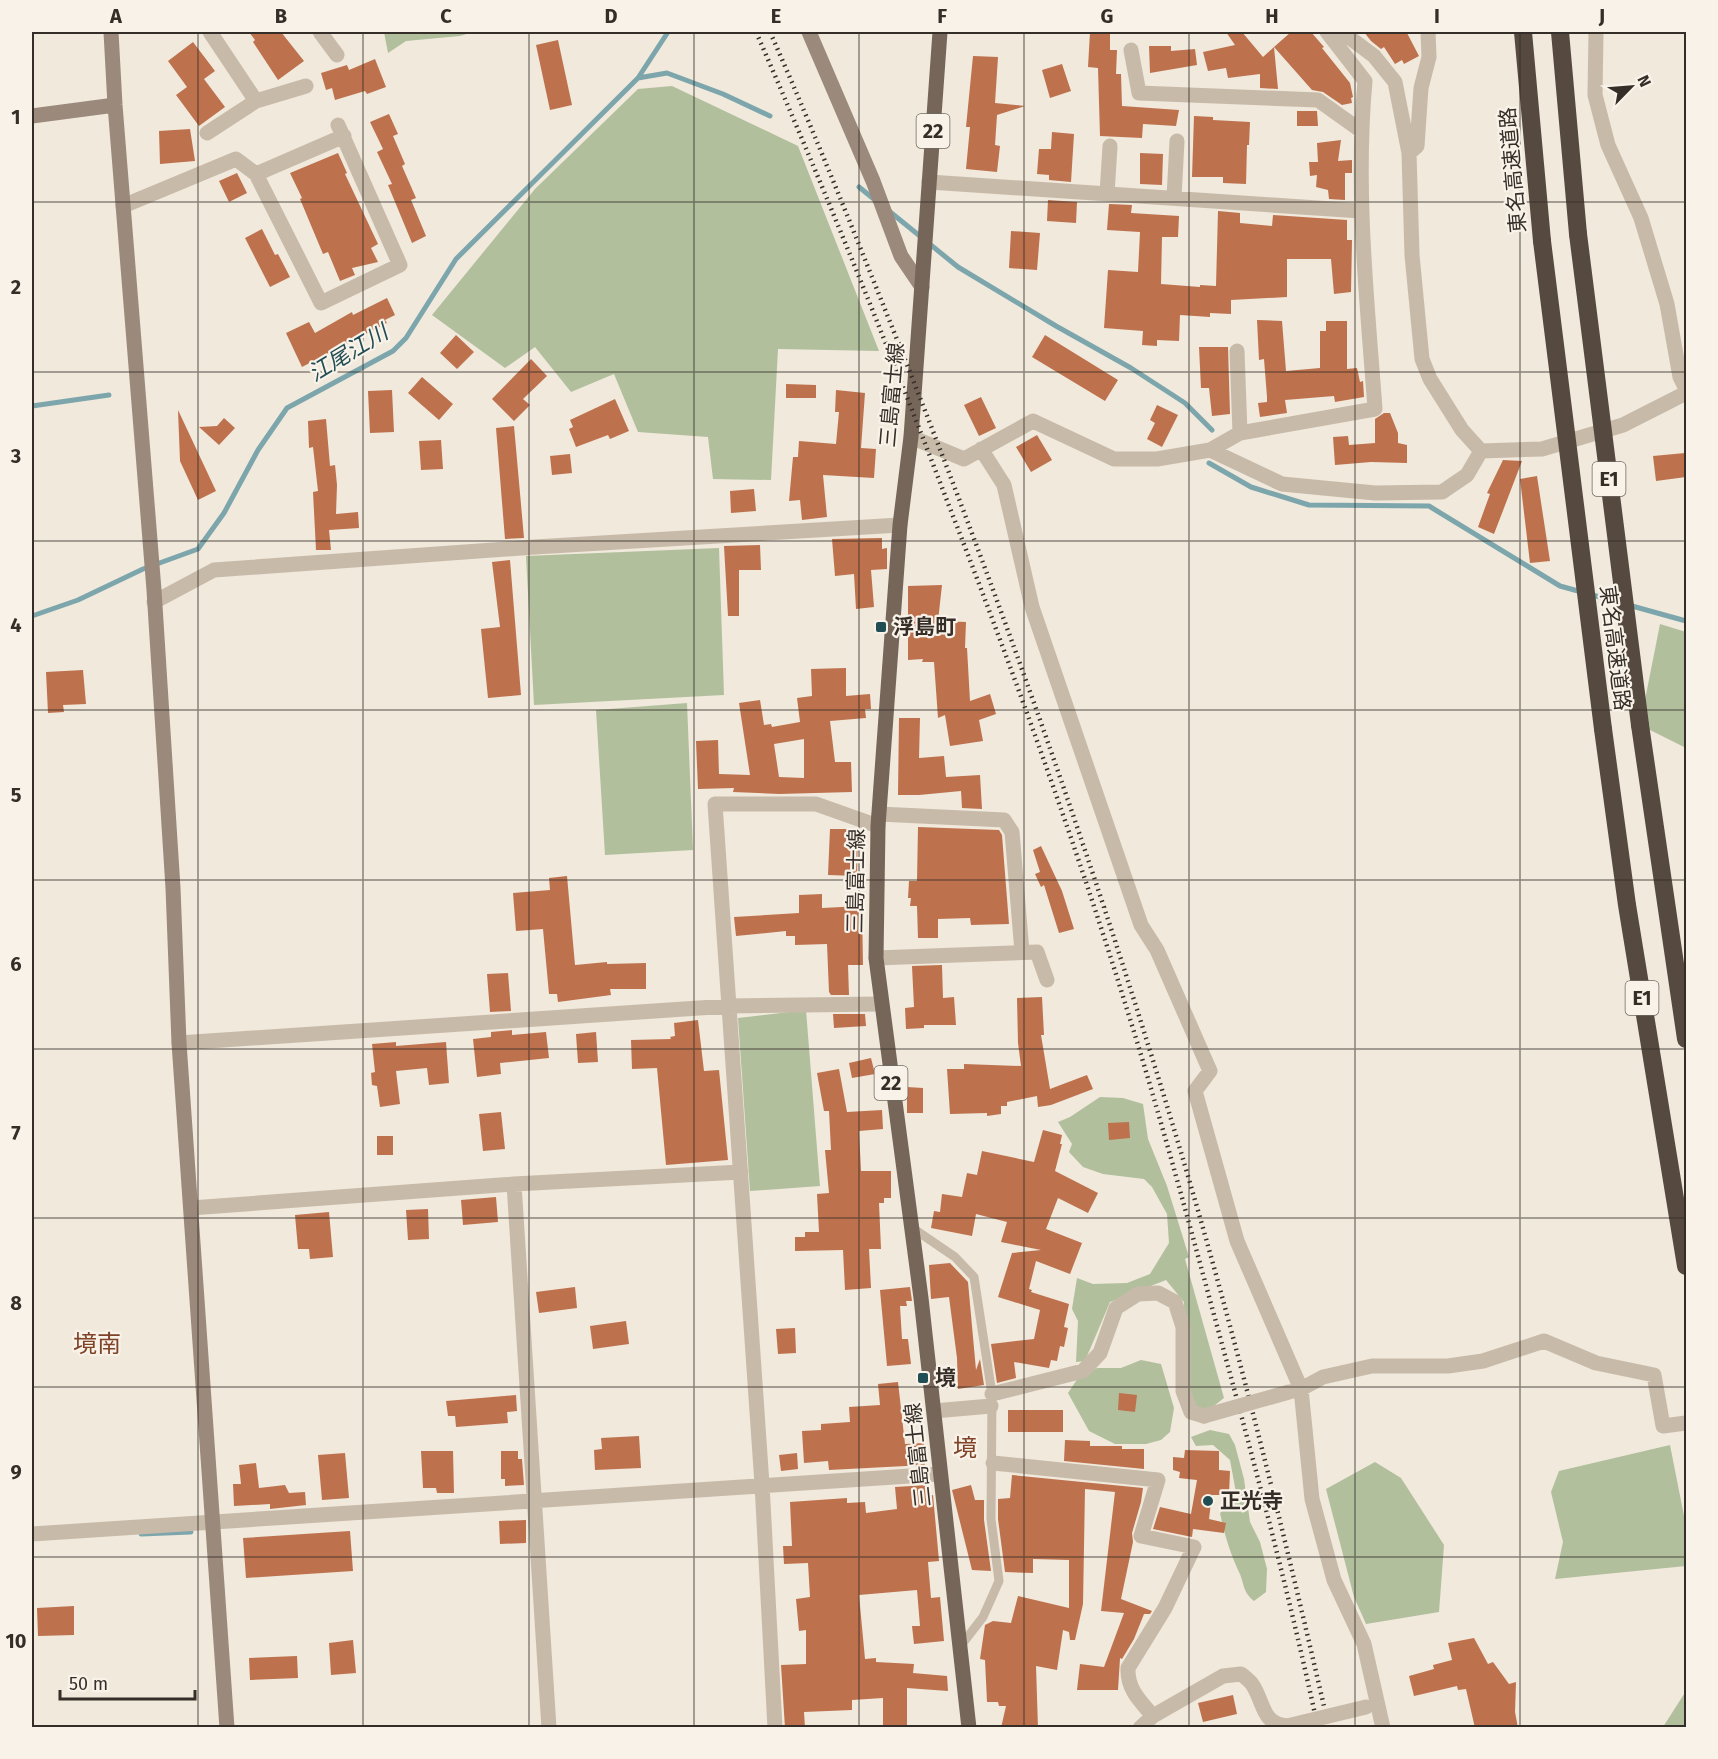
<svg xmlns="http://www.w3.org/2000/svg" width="1718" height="1759" font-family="'Fira Sans','Noto Sans JP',sans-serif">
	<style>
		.green { fill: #b1bf9d }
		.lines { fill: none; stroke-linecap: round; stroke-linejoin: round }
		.stream { stroke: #7da6ac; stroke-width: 5 }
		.building { fill: #be714d; fill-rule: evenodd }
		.lane { stroke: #c8baa9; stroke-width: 9 }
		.street { stroke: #c8baa9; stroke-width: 15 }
		.secondary { stroke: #9b897b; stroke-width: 15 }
		.primary { stroke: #76665a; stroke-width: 15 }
		.highway { stroke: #564940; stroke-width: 18 }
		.rail { stroke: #352e28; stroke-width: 4.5; stroke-dasharray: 1.5 4.5; stroke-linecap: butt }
		.street-bridge { stroke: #c8baa9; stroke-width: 15 }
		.highway-bridge { stroke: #564940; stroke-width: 18 }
		.grid { fill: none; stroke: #352e28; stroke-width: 1.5; stroke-opacity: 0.55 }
		.poi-dot { fill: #214d54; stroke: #f8f2e9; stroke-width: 2 }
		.labels { text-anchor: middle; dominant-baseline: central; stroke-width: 4.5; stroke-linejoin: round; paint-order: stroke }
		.shield { fill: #f8f2e9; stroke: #706962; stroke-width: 1.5 }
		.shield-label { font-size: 20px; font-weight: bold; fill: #352e28 }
		.street-label { font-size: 21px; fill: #352e28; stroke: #f8f2e9 }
		.poi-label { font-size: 21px; font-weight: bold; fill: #352e28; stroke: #f8f2e9; text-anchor: start }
		.water-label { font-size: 22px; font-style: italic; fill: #214d54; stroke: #f8f2e9 }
		.quarter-label { font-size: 24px; fill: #7f4327; stroke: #f8f2e9 }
		.neatline { fill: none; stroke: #352e28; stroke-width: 2 }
		.grid-label { font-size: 20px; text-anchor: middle; font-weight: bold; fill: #352e28 }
	</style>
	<rect width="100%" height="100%" fill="#f0e9dc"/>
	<!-- green -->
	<path class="green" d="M384,32H473L460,36L406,41L388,53Z
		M672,86L798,146L879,351L778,349L771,480L713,479L708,437L638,432L614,374L571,392L535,347L505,368L432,315L535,189L638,89Z
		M719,548L724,695L534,705L526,556Z
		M1660,624L1686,632V748L1640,725Z
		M687,703L693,850L605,855L596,710Z
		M806,1010L820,1186L750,1191L738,1018Z
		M1100,1097L1123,1098L1143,1104L1148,1139L1167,1186L1189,1257L1185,1259L1224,1398L1206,1412L1194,1413L1185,1365L1184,1302L1166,1280L1110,1302L1085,1361L1076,1362L1078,1321L1072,1309L1077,1278L1093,1284L1127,1283L1150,1274L1169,1243L1167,1214L1152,1187L1144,1179L1103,1174L1083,1167L1069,1152L1072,1144L1058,1122L1070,1117Z
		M1141,1360L1161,1364L1174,1408L1170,1432L1161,1440L1146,1444H1115L1089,1431L1068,1393L1078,1378L1097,1368H1121Z
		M1210,1430L1229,1434L1235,1445L1244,1479L1250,1522L1260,1542L1267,1569L1266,1592L1254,1601C1242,1591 1245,1585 1239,1572C1229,1550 1225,1536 1220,1513L1237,1498L1230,1460L1213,1445L1196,1446L1191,1437Z
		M1670,1445L1686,1526V1566L1555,1579L1563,1542L1551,1492L1559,1471Z
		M1375,1462L1401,1478L1444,1545L1439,1612L1366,1624L1354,1597L1326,1489Z
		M1686,1691V1727H1663Z"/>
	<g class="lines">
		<!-- stream -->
		<path class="stream" d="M638,78L667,73L723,94L770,116
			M859,187L875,200
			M889,211L958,267L1056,326L1131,368L1185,403L1212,430
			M32,406L109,395
			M1209,463L1251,487L1309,505L1429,506L1560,586L1686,621
			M32,616L78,600L143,569L198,549L224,513L258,450L287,408L393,351L406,338L456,259L638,78L668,32
			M141,1534L191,1532"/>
	</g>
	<!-- building -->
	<path class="building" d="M249,32H281L304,61L278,80L253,42L255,40Z
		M1090,32H1110V50H1117L1116,74H1121L1122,106L1179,110L1176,126L1143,124L1142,138L1100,136L1098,68L1088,67Z
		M1226,32H1242L1263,57L1274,47L1278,89L1260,88V74L1228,78L1226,68L1208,71L1203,52L1235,45Z
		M1291,32H1311L1324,47L1322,48L1350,83L1353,97L1351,98L1352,103L1342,105L1323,92L1312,90L1274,47Z
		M1364,32H1410L1407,33L1419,56L1404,64L1402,60L1395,64L1384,47L1381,49L1371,41Z
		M558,40L572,105L550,110L536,45Z
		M193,42L215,71L204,79L225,107L199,126L176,95L187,87L168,61Z
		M1149,46H1171V51L1195,49L1197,65L1150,73Z
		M973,56L998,57L995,103L1025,106L997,115L995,145L1000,146L997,172L966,169L970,127H966Z
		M375,59L386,87L367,94L365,91L335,100L332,88L326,90L321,73L347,65L349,70Z
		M1062,64L1071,91L1050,98L1042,70Z
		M1297,111H1317L1318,126H1297Z
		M389,114L398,134L393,136L405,164L402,166L416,198L411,200L426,236L412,243L388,185L392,184L377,152L383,149L370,122Z
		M1194,116L1213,117V120L1250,122L1249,145H1247L1246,184L1223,183V177H1192Z
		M190,129L195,161L160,164L159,131Z
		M1052,132L1074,134L1071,182L1049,180V175L1037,174L1039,149H1051Z
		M1341,140L1338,161L1352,160V173H1345V200L1329,199L1328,190L1316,187L1317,175L1310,176L1309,162H1318L1317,143Z
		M338,153L347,173L345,174L378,244L371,248L378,262L352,268L355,275L340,281L328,252L323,254L300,199L302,198L290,173Z
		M1140,153L1163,154L1162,185L1140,184Z
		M237,173L247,193L229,202L219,181Z
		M1048,200L1077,202L1076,223L1047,221Z
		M1109,204L1132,205L1131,213L1179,216L1178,237H1162L1161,284L1200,287V285L1216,286L1218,211L1240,213V223L1272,226L1273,215L1347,220V240H1352L1351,292L1334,294L1331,259H1287V297L1231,300V314L1210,313V317L1180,315L1179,341L1157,340V346L1142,345L1143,331L1104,328L1108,270L1138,272L1140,232L1107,230Z
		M262,229L275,255L278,254L290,277L270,287L245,238Z
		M1011,231L1040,233L1037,270L1009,268Z
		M387,298L395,315L385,320L387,323L302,367L286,333L309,322L315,333L352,312L353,315Z
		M1257,320L1282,321L1286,371L1320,368V331H1326V321H1347V369L1357,368L1360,382L1363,381L1364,397L1335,402L1334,396L1285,400L1287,413L1260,417L1258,403L1267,402V397L1264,359L1259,360Z
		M456,335L474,352L457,369L440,353Z
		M1045,335L1118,380L1105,401L1032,357Z
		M1199,347H1228L1230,414L1212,416L1209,388H1201Z
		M531,359L547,376L523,399L530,405L514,421L492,399Z
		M422,377L453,404L439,420L408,393Z
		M786,384L816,385V398H786Z
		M392,390L394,432L370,433L368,391Z
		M836,390L865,393L861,448L876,449L874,478L823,475L827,517L802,520L800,500L789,501L793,457H798L799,441L836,444L839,412H835Z
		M981,397L996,428L979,436L964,405Z
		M615,399L629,431L610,439L608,435L576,447L569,429L573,427L570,420Z
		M1157,405L1178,415L1162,447L1147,439L1155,423L1150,420Z
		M178,410L216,491L198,500L180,461Z
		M1384,413H1390L1398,433V443L1407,445V463L1371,462L1335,465L1333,437L1348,436L1349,445L1375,443V419Z
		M224,418L235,428L219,445L199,427L217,426Z
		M326,419L330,466L335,465L337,485L336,514L358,512L359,528L329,530L331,550H316L313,492L318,491L313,447L309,448L308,421Z
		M514,426L524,538L505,539L496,428Z
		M1037,435L1052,460L1031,472L1016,447Z
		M441,440L443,469L421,470L419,441Z
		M1685,453L1686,477L1656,481L1653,456Z
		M570,454L572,473L552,475L550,456Z
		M1503,460L1522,461L1494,534L1478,527L1490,494L1487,493Z
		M1537,476L1550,561L1530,563L1520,479Z
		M754,489L756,511L731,513L730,491Z
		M882,538V549L887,548V569L871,570L874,607L856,609L854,574L835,576L832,539Z
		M760,545L761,570H739V616H728L724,546Z
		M510,560L521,695L488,698L481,629L500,627L492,562Z
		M942,585L938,621L966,622L965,648H967L970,701L990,694L996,714L979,720L983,741L950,746L945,715L938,718L934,662H922L923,659L908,660V586Z
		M846,668V696L870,694L871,709H865L866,718L830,721L835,762H851L852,792L779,794L733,792L734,788L698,789L696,741L718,740L719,774L750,775L739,703L760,700L764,725L771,724L772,727L800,722L797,698L812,696L811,669ZM804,739V778L779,777L774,744Z
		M83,670L86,704L63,705L64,712L48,713L46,672Z
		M899,718H920L919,758L944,756L946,777L980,775L982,809L962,808L961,791L919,795H898Z
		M918,827L999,830L1002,835L1009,924L971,925L970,918L938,919V938H918L917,906H910L911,898H908L909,881H917Z
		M830,829H858L857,876L828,875Z
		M1041,846L1062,891L1074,929L1059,933L1044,885L1041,887L1035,874L1040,872L1033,850Z
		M567,876L575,965L607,962V964L646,963V989H610L611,995L558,1002L557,994H549L543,929L516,931L513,893L550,890L549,878Z
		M822,894V908L862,906L863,965H848L849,995H831L829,992L827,944L795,945V936H786V931L736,936L734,917L799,913V895Z
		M942,965L943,998L954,997L956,1025H924V1028L906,1029L905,1008L914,1007L912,966Z
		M508,973L511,1011L490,1012L487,974Z
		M1042,997L1044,1035H1041L1050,1089L1087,1075L1093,1089L1051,1105L1038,1107L1037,1096L1007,1102V1106H1001V1114L987,1116V1113L950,1114L947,1069H964V1064L1021,1066L1018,1043L1017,998Z
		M833,1014H865L866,1026L834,1028Z
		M698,1020L704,1071L719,1070L728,1160L666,1165L657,1068L632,1069L631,1040L671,1039L670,1037L675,1036L674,1023Z
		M512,1030V1035L546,1032L549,1058L500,1063L501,1074L477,1077L473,1039L491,1037V1032Z
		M596,1032L598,1062L578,1063L576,1034Z
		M396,1042V1046L446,1042L449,1083L429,1085L427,1068L396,1071L400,1104L380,1107L377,1086L372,1085L371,1073L375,1072L372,1044Z
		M871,1058L875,1074L852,1078L849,1063Z
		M839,1069L847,1112L882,1110L883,1129L859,1131L861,1171H891V1198H884V1203H879L881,1249H869L871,1288L845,1290L843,1250L795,1251V1237H805V1232H819L817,1194L829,1193L825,1150H831L829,1111H824L817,1073Z
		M907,1087L923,1088V1113H907Z
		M501,1112L505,1149L483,1151L479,1114Z
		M1129,1122L1130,1138L1109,1140L1108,1123Z
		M1043,1130L1062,1135L1060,1144H1062L1055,1171L1098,1193L1088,1213L1058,1198L1046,1229L1082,1243L1070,1274L1036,1261L1029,1289L1032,1290L1031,1292L1069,1304L1064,1327L1068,1328L1064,1347L1060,1346L1057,1361L1051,1360L1049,1368L1014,1362L1016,1378L997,1383L991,1344L1034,1339L1040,1310L998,1297L1012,1253L1041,1250L1001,1242L1007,1222L976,1214L972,1236L931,1228L934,1211L940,1212L942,1194L962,1197L967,1173L977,1175L982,1151L1034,1162Z
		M377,1136H393V1155H377Z
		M496,1197L498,1222L463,1225L461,1200Z
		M428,1209L429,1239L408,1240L406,1210Z
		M329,1212L333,1257L310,1259L309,1249H298L295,1215Z
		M950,1263L968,1282L976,1370L980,1359L984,1385L958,1389L957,1358L949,1297L931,1299L929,1265Z
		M575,1287L577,1308L539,1313L536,1292Z
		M910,1287L912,1301H906L907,1306H900L902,1339H908L911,1364L887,1366L880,1290Z
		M626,1321L629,1344L593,1349L590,1326Z
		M795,1328L796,1353L778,1354L776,1329Z
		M898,1382L905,1444L924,1443L925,1465L829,1470L828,1461L804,1463L802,1431L821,1430V1424L850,1422L849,1407L880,1405L878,1384Z
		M1119,1393L1137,1395L1135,1412L1118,1410Z
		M516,1395L517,1411L507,1412L508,1423L456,1427L455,1416H448L446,1401Z
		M1008,1410H1063V1432H1008Z
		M639,1436L641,1468L595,1470L594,1450L602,1449L601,1438Z
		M1065,1440L1090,1441V1446H1122V1449H1144V1469L1064,1461Z
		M1185,1450L1219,1451V1470L1230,1471L1229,1495H1212L1209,1519L1226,1523L1224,1533L1193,1529L1192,1537L1153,1529L1160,1507L1191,1514L1197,1480L1179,1478L1180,1472L1173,1470V1457L1184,1458Z
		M421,1451H453L454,1493H437L436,1488H423Z
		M501,1451H518V1459H522L524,1485L505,1486V1479H501Z
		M345,1453L349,1498L322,1500L318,1455Z
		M797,1453L798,1469L781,1471L779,1455Z
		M256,1463L259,1488L285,1485L289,1493L305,1492L306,1505L270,1509V1504L234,1506L233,1484H241L239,1465Z
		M1012,1475L1143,1488L1141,1502L1132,1533L1133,1542L1121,1599L1152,1611L1150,1614H1144L1134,1639L1122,1659L1120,1658L1118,1690H1077L1080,1664L1104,1667L1124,1613L1101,1611L1115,1492L1085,1489L1083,1604L1075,1640H1070L1069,1632L1063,1630L1057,1670L1036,1666L1038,1728H1001L1006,1706H999L998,1702H987L985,1660L980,1659L985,1625L993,1621L1011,1623L1018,1596L1069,1608V1560L1033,1559V1573L1005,1572L998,1519V1499L1010,1498Z
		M928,1485L929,1496L933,1495L939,1561L928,1562L931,1598L940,1597L944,1641L914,1644L912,1626H920L917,1590L859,1595L865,1659L876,1658V1662L914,1664L913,1673L947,1676L948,1691L907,1688V1728H883V1698L852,1700V1710L804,1712L805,1728H785L781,1665L806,1664V1630L799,1631L796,1599L810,1597L808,1563L784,1564L783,1546H792L790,1502L847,1498V1503L865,1502L866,1513L897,1509L895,1487Z
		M971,1485L975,1500H984V1520L991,1571L972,1570L952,1490Z
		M526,1520V1543L500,1544L499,1521Z
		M350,1531L353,1571L246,1578L243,1538Z
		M74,1606V1635L38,1636L37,1608Z
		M1474,1638L1488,1664L1493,1662L1509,1684L1516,1682L1515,1712L1518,1728H1475L1466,1689L1458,1690L1457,1686L1414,1696L1409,1676L1434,1669L1433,1665L1452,1660L1448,1643Z
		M353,1640L356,1673L331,1675L329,1643Z
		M297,1656L298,1678L250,1680L249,1658Z
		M1233,1695L1237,1714L1203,1722L1198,1703Z"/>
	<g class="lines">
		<!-- lane -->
		<path class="lane" d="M911,1227L955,1257L974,1277L992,1394L991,1519L999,1581L983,1617L959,1648"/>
		<!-- street -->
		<path class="street" d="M210,32L256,101L306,86
			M320,32L337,55
			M1342,32L1374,56L1395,82L1409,153
			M1428,32L1429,57L1421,88L1417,146L1409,153L1412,255L1422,359L1430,379L1462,430L1481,451L1542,449L1623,425L1686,393
			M1596,32L1595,95L1608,145L1641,218L1667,304L1680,377L1686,389
			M1131,50L1139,93L1318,100L1360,130
			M207,133L256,101
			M256,174L344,136
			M929,182L1361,211
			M1107,194L1110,146
			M1174,198L1177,141
			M123,206L236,159L256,174L321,303L400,265L338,125
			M1237,351L1240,433
			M911,437L964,459L1033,421L1114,459H1157L1210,450L1240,433L1375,409C1367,299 1355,190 1365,81L1327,32
			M981,449L1004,485L1032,607L1141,925L1157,950L1210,1071L1195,1091L1237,1241L1301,1389L1312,1499L1334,1580L1364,1644L1383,1728
			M1210,450L1282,484L1375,493L1442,492L1467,475L1481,451
			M154,602L214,570L535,547L900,525
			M879,814L1004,820L1012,832L1022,952
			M876,958L1037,952L1047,980
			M179,1043L729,1006L881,1004
			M514,1184L549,1728
			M191,1208L514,1184L741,1172
			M1294,1391L1301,1389L1323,1377L1372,1366H1448L1483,1361L1544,1341L1596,1363L1654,1375L1663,1426L1686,1423
			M992,1394L1083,1371L1100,1353L1116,1308L1138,1294L1158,1293L1175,1302L1183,1327V1391L1191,1412L1204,1416
			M934,1411L991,1406
			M993,1463L1158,1480L1141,1536L1194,1547L1165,1608L1128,1668C1127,1689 1140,1701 1153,1716
			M32,1534L940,1474
			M775,1728L762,1484L715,804H816L878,826
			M1140,1728L1153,1716L1223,1676L1241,1674C1245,1677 1249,1680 1252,1684C1264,1701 1261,1724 1287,1726"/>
		<!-- secondary -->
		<path class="secondary" d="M111,32L115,105L154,590L173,888L179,1043L227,1728
			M809,32L873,181L901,256L922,287
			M32,116L115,105"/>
		<!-- primary -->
		<path class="primary" d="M940,32L911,437L900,525L878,826L876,958L921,1298L969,1728"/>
		<!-- highway -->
		<path class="highway" d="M1523,32L1542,241
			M1560,32L1578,234
			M1640,725L1686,1039
			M1603,729L1627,905L1686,1266"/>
		<!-- rail -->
		<path class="rail" d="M756,32C823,185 886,341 946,498C1020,688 1089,880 1147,1075C1176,1173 1202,1271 1229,1370C1261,1488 1292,1607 1318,1728
			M770,32C816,136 858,242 900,347C994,584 1080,824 1155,1067C1223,1284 1278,1506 1329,1728"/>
		<!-- street-bridge -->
		<path class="street-bridge" d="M1204,1416L1289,1392
			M1287,1726L1366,1707"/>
		<!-- highway-bridge -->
		<path class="highway-bridge" d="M1578,234L1640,725
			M1542,241L1603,729"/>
	</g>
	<!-- grid -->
	<path class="grid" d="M198,32V1728M363,32V1728M529,32V1728M694,32V1728M859,32V1728M1024,32V1728M1189,32V1728M1355,32V1728M1520,32V1728M32,202H1686M32,372H1686M32,541H1686M32,710H1686M32,880H1686M32,1049H1686M32,1218H1686M32,1387H1686M32,1557H1686"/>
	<!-- markers -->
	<g class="poi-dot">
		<rect x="875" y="621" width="12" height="12" rx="3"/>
		<rect x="917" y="1372" width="12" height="12" rx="3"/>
		<circle cx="1208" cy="1501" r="6"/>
	</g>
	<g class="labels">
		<!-- shield labels -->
		<g class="shield">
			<rect x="916.5" y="114" width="33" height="34" rx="4.5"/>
			<rect x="1592.5" y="462" width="33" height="34" rx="4.5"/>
			<rect x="1625.5" y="981" width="33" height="34" rx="4.5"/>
			<rect x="874.5" y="1066" width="33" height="34" rx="4.5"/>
		</g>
		<g class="shield-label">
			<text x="933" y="131">22</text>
			<text x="1609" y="479">E1</text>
			<text x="1642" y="998">E1</text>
			<text x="891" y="1083">22</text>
		</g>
		<!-- street labels -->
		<g class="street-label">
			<text transform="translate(1513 170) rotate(-95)">東名高速道路</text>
			<text transform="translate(892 395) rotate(-85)">三島富士線</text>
			<text transform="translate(1615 648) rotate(83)">東名高速道路</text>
			<text transform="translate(856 881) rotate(-89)">三島富士線</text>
			<text transform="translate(918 1455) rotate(-96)">三島富士線</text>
		</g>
		<!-- poi labels -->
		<g class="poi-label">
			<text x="893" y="627">浮島町</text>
			<text x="935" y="1378">境</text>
			<text x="1220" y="1501">正光寺</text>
		</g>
		<!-- water labels -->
		<g class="water-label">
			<text transform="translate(348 353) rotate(-31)">江尾江川</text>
		</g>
		<!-- quarter labels -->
		<g class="quarter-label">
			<text x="97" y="1344">境南</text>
			<text x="965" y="1448">境</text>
		</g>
	</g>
	<!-- border -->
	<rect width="1718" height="1759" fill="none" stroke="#f8f2e9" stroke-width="66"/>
	<!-- north arrow -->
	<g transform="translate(1631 87) rotate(65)" stroke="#f8f2e9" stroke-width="4.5" paint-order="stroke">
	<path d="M0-4.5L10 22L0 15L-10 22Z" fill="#352e28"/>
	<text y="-9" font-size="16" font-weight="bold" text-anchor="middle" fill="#352e28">N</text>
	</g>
	<!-- scale -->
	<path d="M60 1690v9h135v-9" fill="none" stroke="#352e28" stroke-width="3"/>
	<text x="69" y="1690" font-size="18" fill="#352e28" stroke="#f8f2e9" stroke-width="4.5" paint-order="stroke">50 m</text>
	<rect x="33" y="33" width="1652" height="1693" class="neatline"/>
	<g class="grid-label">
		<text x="116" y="23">A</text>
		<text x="281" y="23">B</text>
		<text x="446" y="23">C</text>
		<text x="611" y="23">D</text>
		<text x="776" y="23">E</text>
		<text x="942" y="23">F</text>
		<text x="1107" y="23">G</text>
		<text x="1272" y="23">H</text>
		<text x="1437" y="23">I</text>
		<text x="1602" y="23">J</text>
		<text x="16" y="124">1</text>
		<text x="16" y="294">2</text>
		<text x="16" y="463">3</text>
		<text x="16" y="632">4</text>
		<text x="16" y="802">5</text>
		<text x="16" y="971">6</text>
		<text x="16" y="1140">7</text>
		<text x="16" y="1310">8</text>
		<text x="16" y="1479">9</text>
		<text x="16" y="1648">10</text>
	</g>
</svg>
